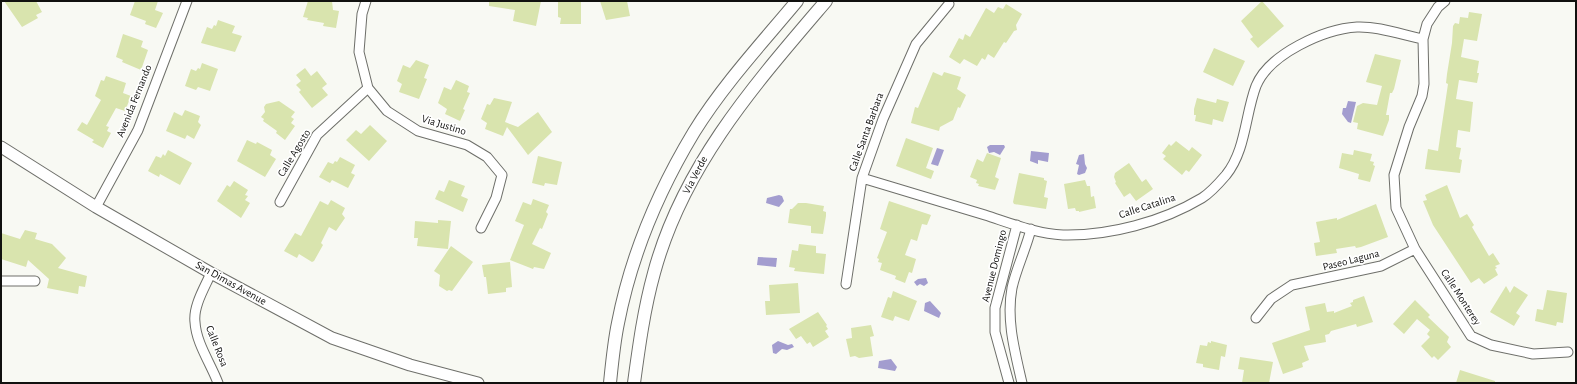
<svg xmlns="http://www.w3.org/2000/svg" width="1577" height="384" font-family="'Alegreya Sans',sans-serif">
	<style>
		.water { fill: #a39dcf }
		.building { fill: #d9e4ae }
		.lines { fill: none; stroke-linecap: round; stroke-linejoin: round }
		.minor-casing { stroke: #6e6f6a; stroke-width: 11 }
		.tertiary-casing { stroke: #6e6f6a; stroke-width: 13 }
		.secondary-casing { stroke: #6e6f6a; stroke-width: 14 }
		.minor { stroke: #fff; stroke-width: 9 }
		.tertiary { stroke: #fff; stroke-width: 11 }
		.secondary { stroke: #fff; stroke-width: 12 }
		.labels { text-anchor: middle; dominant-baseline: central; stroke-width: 3.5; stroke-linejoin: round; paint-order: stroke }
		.street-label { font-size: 11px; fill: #11110f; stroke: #fff }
	</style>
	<rect width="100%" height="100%" fill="#f8f9f3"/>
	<!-- water -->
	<path class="water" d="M1348,101L1356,102L1351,123L1348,122L1342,114L1343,108H1346Z
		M990,145H1004L1005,147L1000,155L994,152L989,153L987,147Z
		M937,148L944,150L938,166L931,164Z
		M1031,151L1049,153L1048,162L1038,160V164L1030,161Z
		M1084,154L1085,164L1087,168L1085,173L1079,175L1077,174L1079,165L1076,164L1079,155Z
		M779,195L782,196L784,201L779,207L766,203L767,198Z
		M758,257L777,258L776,267L757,265Z
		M926,278L928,283L924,286L920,284L917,286L914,282L918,279Z
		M930,301L941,313L939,318L924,311L925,303Z
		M778,341L788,345L792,344L794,347L787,350L782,349L776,354L773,353L772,345Z
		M891,359L897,367L895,371L878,368L879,361Z"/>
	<!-- building -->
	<path class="building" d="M4,1H36L42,12L36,15L38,18L22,27Z
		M135,1H158L155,10L163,13L156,28L145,24L146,21L130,15Z
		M308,1H332L333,10L339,11L336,28L323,26L324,23L307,20L308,18L303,17Z
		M489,1H541L536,26L513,21L515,10L489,6Z
		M558,1H581V24H560L561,18L558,17Z
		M600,1H627L630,16L606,20Z
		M1262,1L1284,26L1258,48L1250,39L1253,37L1241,21Z
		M1006,4L1022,14L1016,25L1017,30L1014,31L1006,43L1004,42L994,58L988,54L985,60L982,58L977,66L964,59L960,64L949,57L959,38L963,40L965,34L970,37L986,8L994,13L998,7L1003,9Z
		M1469,12L1482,14L1477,41L1464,39L1461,57L1479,61L1477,73H1479L1477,83L1459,80L1456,99L1473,102L1470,132L1458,130L1456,147L1461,148L1459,159L1462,160L1460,173L1425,169L1428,149L1438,151L1448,84L1446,83L1447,74L1452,43L1453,26L1455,23L1459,24L1460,17L1468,18Z
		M218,20L235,26L232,33L242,36L235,52L201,43L207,27L212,29L214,25L216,26Z
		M123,34L143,41L141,47L148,50L141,70L122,62L123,60L116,57Z
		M1214,48L1245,61L1233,86L1203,72Z
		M1375,54L1401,60L1394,89L1392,93H1390L1386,115H1389V120L1383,136L1357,129L1358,123L1353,122L1357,106L1363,103L1377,105L1382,86L1366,82Z
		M416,60L429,65L424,78L427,79L419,99L399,92L402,84L397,81L403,65L410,68Z
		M202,63L218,69L210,91L198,87L196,90L185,86L191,69L196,71L198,68L200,69Z
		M305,68L311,76L317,71L327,84L322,88L328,95L312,108L299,92L301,90L296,85L301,81L296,75Z
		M933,72L942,76L944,72L961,77L957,89L966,95L960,108L958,107L953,120L940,127L939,131L911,123L915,107L918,108Z
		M106,76L126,83L123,93L131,96L125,111L116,108L106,126L109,127L107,131L111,133L103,148L92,142L94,140L77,130L82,122L87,125L101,100L95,96L101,80L104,81Z
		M456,80L469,86L467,92L470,93L463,109L465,110L460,121L445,114L447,109L438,103L444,87L451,90Z
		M494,98L512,102L505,122L518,127L538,112L552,132L528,155L507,127L503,136L485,129L487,123L481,119L487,104L490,105Z
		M1197,98L1216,103L1217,99L1229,102L1223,122L1213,119L1212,125L1195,121L1196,115H1194V109Z
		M279,101L295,112L291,117L294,119L291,123L295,126L285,140L276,133L277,131L263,121L264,119L261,117L265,112L264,107L266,104Z
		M185,110L200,116L198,122L201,125L194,139L187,135L185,139L166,131L174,112L182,116Z
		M370,125L387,141L369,161L346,140L356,130L361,134Z
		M906,138L933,148L926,168L934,171L931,179L896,166Z
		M247,140L256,144L257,142L272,150L270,155L276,159L265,177L237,161Z
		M1176,141L1189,151L1192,147L1202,155L1189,172L1186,170L1182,175L1163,159L1166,156L1162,153L1169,144L1171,146Z
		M168,150L192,163L180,185L160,174L159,177L148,171L156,156L161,158L163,154L165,156Z
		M1354,150L1372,154L1370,161L1374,162L1373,165L1375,166L1370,182L1358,179L1359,174L1339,168L1342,153L1353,155Z
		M987,153L1001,158L995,177L999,179L995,190L978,186L979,184L976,183L977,180L970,177L977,159L983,162Z
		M538,156L562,162L557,185L545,183L544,186L532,183Z
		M340,157L355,165L351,173L355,175L348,188L332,180L330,183L319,177L328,162L333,164L335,161L337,162Z
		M1129,163L1142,182L1146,179L1153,189L1136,201L1130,193L1124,197L1115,183L1116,182L1114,177L1115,173Z
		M1019,173L1044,178V180L1047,181L1044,197L1048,198L1046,209L1014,204L1013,202Z
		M449,180L465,186L461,196L468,199L463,212L435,199L439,190L444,192Z
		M1085,180L1087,186H1090L1091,197L1094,196L1096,208L1079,212V211H1076L1075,208L1068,209L1064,184Z
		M234,181L248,190L245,195L248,196L245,200L250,203L241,218L217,201L227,185L230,187Z
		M1447,185L1460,218L1467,214L1474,225L1472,227L1489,256L1493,253L1500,264L1495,266L1497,268L1495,269L1498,275L1484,284L1479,278L1471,283L1433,225L1423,201L1427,200L1425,195Z
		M533,199L549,205L546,212L548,214L542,229L540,228L532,244L551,253L544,269L534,267L533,269L510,260L524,225L515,221L523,202L531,205Z
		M331,200L345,208L342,214L345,218L336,231L329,227L321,243L323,245L314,261L312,262L299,254L297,258L284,251L295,233L301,236L320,201L328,205Z
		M889,201L931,215L927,225L922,224L917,241L911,239L905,255L916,259L912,273L909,272L905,283L895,279L896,276L880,270L882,263L878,262L879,259L877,258L887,232L880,229Z
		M798,203H806L824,206L823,211L826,212V216L823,234L811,233V226L788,223L790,209H792Z
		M1376,204L1388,237L1361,247L1356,248L1355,246L1336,249L1337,253L1316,256L1314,243L1320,242L1316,222L1337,218V220Z
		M438,220L451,221L448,249L417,246L418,238H414L415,221L438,223Z
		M25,230L37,233L35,239L52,244L66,258L58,268L87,276L85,287L79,286L78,294L47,288L49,279L28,260L26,267L1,259V233L20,239Z
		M799,244L816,246V253L826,254L824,274L794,271L795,268L789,267L792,250L798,251Z
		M451,246L473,262L452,291L449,290L447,291L439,286L440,275L434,271Z
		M510,262L512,287L506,288V292L488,294L486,277H484L482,265Z
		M798,283L800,313L766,315L765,301H770L769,285Z
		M1506,286L1510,293L1514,286L1528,295L1516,313L1520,316L1514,326L1490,312Z
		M1547,290L1567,293L1563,323L1557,322L1556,326L1535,321L1537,309L1543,310Z
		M893,291L917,301L909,321L895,316L893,321L881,317L888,297L891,298Z
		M1364,296L1373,322L1357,327L1356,324L1331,331L1329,334L1325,335L1326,342L1304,346L1309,360L1302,363L1303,367L1283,374L1272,343L1310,330L1305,307L1325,303L1327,312L1334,311V313L1352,306L1350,303L1353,302V300Z
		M1415,300L1430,315L1428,317L1449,337L1447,342L1451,347L1438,360L1434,356L1432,358L1421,346L1430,337L1427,334L1430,330L1417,319L1404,334L1393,324Z
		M818,312L827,325L826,326L828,329L825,331L829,337L813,347L810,342L807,344L801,336L796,339L789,329Z
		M871,325L874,336L870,337L873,356L859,358L855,356L850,357L846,339L852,338L851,328Z
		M1211,341L1227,345L1225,357L1221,356L1219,370L1203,367V364L1196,363L1200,345L1207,346L1208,342L1211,343Z
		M1240,357L1273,362L1269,383H1242L1244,370L1238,369Z
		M1460,370L1495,381V383H1456Z"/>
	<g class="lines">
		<!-- minor casing -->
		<g class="minor-casing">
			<path id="minor" d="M366,1L362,14L359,52L368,88L387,111L418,131L467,145L487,157L502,175L496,198L481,228
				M862,178C903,190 944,203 985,215C1010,223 1037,234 1063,235C1109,236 1162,222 1202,198C1210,193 1220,182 1226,175C1246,150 1245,115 1256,86C1269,54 1324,29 1357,27C1378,26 1403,35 1423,39
				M280,202L317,135L368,88
				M96,207L138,130L187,1
				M1415,249L1471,336L1491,345L1533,354L1568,352
				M211,273C205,287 193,306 195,322C196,343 211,364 218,383
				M1,281H35
				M846,284L862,178L883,119L916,44L949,4
				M1256,318L1271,299L1292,285L1381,266L1415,249L1396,208L1394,175L1409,127L1422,96L1424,84L1423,39L1427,24L1438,7L1445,1
				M1009,383L995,332V308L1017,225
				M1022,383C1015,352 1006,320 1012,288C1016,269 1026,249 1031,229"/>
		</g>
		<!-- tertiary casing -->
		<g class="tertiary-casing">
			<path id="tertiary" d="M1,147L96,207L211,273L332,338L410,365L478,383"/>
		</g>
		<!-- secondary casing -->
		<g class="secondary-casing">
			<path id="secondary" d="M610,383C612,363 614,342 618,323C631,256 659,190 694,132C723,85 762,43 797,1
				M634,383C639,346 644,309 654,273C683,165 756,83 826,1"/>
		</g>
		<!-- minor -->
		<use href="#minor" class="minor"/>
		<!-- tertiary -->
		<use href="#tertiary" class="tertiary"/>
		<!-- secondary -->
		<use href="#secondary" class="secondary"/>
	</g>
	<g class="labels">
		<!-- street labels -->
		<g class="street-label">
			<text transform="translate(134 101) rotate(-68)">Avenida Fernando</text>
			<text transform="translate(444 125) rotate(17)">Via Justino</text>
			<text transform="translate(866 132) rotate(-70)">Calle Santa Barbara</text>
			<text transform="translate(294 153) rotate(-59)">Calle Agosto</text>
			<text transform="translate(695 175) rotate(-62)">Via Verde</text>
			<text transform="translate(1147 206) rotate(-18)">Calle Catalina</text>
			<text transform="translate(1351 260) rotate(-14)">Paseo Laguna</text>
			<text transform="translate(994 266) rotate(-76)">Avenue Domingo</text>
			<text transform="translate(231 283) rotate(29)">San Dimas Avenue</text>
			<text transform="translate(1461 297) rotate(57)">Calle Monterey</text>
			<text transform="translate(217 346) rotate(68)">Calle Rosa</text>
		</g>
	</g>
	<!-- border -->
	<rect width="1577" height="384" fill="none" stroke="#11110f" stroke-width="4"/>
</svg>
